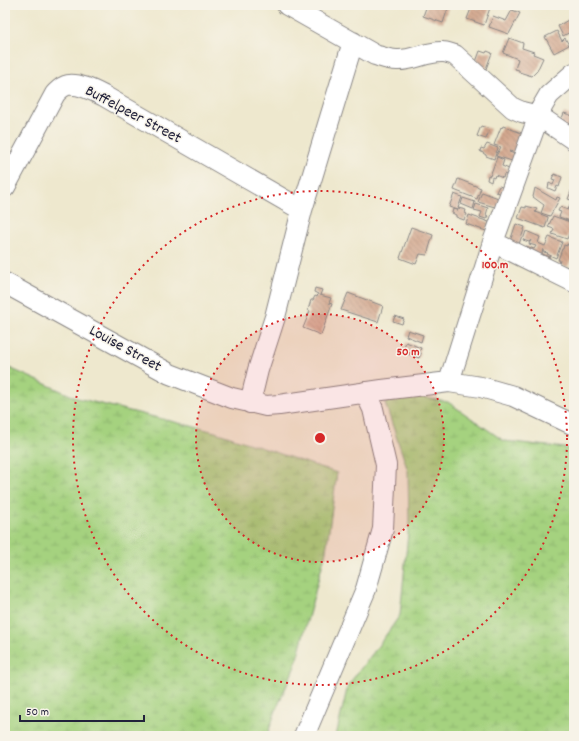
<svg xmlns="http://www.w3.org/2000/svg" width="579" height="741" font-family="Dekko,sans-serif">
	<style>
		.wetland { fill: url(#wetland-marsh); stroke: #647a5d }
		.building { fill: url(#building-back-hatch) }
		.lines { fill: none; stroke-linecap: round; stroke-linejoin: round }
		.minor-casing { stroke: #888584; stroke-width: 22 }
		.minor { stroke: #fff; stroke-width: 20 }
		.ring { fill: none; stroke: #d62828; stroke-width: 2; stroke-dasharray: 2 4 }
		.labels { text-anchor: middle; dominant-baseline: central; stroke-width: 3; stroke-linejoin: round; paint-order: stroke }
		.street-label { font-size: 16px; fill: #22223b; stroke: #f7f3e8 }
		.centre { fill: #d62828; stroke: #f7f3e8; stroke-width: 2 }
		.ring-label { font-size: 12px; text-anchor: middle; font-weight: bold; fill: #d62828; stroke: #f7f3e8; stroke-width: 3; stroke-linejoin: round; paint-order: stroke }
	</style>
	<defs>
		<pattern id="wetland-marsh" width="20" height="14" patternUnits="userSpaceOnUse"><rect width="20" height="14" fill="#a5d27f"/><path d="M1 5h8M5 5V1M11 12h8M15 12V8" fill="none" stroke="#8eb46f"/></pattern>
		<pattern id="building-back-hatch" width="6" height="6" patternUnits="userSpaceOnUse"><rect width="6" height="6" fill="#d3a78e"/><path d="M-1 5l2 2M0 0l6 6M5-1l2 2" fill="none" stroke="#ab8875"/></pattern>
	</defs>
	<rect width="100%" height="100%" fill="#f7f3e8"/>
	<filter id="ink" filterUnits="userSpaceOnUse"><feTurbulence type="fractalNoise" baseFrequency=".025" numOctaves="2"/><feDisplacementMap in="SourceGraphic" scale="8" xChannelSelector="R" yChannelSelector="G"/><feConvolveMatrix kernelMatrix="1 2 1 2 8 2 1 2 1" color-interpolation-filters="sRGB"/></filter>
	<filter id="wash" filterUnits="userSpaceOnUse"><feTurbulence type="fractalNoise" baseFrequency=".012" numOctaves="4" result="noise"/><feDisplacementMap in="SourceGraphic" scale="16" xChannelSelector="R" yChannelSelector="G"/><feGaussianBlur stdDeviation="0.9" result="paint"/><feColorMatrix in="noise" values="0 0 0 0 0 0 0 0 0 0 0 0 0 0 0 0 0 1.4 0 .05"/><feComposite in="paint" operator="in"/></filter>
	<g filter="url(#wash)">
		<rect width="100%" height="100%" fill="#eee8ce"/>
		<!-- wetland -->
		<path class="wetland" d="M5,366L77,398L215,432L337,473L326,551L295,666L276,710L267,736H5Z
			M410,395L448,402L504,441L574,449V736H336L348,685L376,649L400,615L409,523L408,471L385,403Z"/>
		<g id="blocks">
			<!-- building -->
			<path class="building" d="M427,5H441L448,8L443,23L423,16Z
				M480,5H491L484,25L467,19L472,6L479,9Z
				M512,10L520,13L509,34L489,27L493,16L506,21Z
				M568,20L574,30L563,36L558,26Z
				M557,31L562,41L565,38L569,45L554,53L545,37Z
				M509,38L523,43L522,48L534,52L533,54L543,58L537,71L532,76L519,72V70L515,69L518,59L503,53Z
				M480,51L486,53L487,51L492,53L484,74L473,70Z
				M564,113L573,116L568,130L559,126Z
				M481,126L490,129L486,139L477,136Z
				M503,126L524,134L516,153L510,151L509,152L515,154L512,161L496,156L501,147L494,145L501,127L502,128Z
				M487,144L498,148L494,159L486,156V155L480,151L481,148L484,149Z
				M497,157L504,160L502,166L509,169L506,175L504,174L503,178L495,175L494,178L492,177L491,182L487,180L488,175L490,176Z
				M554,174L562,177L559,187L557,186L555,191L548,188L549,183L553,185L555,180L552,179Z
				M458,179L481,188L477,199L454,190Z
				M574,184V201L568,199Z
				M499,186L505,188L503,194L496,192Z
				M535,188L556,200L557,197L560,198L550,216L541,213L544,205L533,197Z
				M482,192L501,199L498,208L478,202Z
				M454,194L462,197L458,208L466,210L465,213L467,214L464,220L456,217V215L452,213L453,209L458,210L449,207Z
				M463,198L475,202L473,209L461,204Z
				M571,202L574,204V218L573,222L559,217L561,212L558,211L560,207L568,210Z
				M476,204L488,208L486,215L488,216L486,219L480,217L482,212L474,210Z
				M526,206L537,209L535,212L548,217V218L545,228L518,218L522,207L526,208Z
				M469,215L489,222L486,231L466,224Z
				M553,216L573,223L567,239L552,234L554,229L548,227Z
				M516,224L525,227L518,247L509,244Z
				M411,227L433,235L427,255L420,254L416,264L400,258Z
				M526,231L540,237L538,243L545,246L549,237L562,242L556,258L547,254L548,253L543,252V249L542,254L550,257L548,262L523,254L526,246L534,249L536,246L529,244L531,240L529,242L523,240Z
				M567,244L571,245L570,247L574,249V263L570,261L568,267L559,264L560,260H558L562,249H563L564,245L567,246Z
				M315,288L322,290L320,295L331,298L329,303L332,304L321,335L303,328L310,311L308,310L311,300H313L315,296L317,297L318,294L314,292Z
				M348,293L383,306L378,322L341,310Z
				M395,316L404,319L402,324L393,321Z
				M408,330L423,335L421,342L406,336Z
				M406,342L421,348L419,353H421L419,358L402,352Z"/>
		</g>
	</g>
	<g filter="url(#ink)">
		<use href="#blocks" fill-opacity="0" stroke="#888584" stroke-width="1"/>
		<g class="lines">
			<!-- minor casing -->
			<g class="minor-casing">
				<path id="minor" d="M287,5L375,55C382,57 389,60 397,60C412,61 427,51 443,52C446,52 451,54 455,55L513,108L522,112L539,116L574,140
					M5,187L55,94C58,91 62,86 68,85C79,83 94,91 104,96L302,210
					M493,242L574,282
					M5,283L170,374L232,398L266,406L279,405L382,390L449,382L481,387L513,396L574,425
					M449,382L493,242L542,107L549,95L574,73
					M250,403L258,370L275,317L302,210L353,42
					M304,736L366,589L383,529L386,465L373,409L365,392"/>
			</g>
			<!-- minor -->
			<use href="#minor" class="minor"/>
		</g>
	</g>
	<!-- distance rings -->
	<circle cx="320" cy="438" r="124" fill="#d62828" fill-opacity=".12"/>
	<g class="ring">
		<circle cx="320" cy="438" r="124"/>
		<circle cx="320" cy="438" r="247"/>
	</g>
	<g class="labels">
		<!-- street labels -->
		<g class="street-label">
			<text transform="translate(133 115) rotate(28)">Buffelpeer Street</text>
			<text transform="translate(125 349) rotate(29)">Louise Street</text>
		</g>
	</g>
	<circle cx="320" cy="438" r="6" class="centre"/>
	<g class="ring-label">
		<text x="495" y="268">100 m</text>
		<text x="408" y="355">50 m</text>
	</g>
	<!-- margin -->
	<rect width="579" height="741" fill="none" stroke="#f7f3e8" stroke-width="20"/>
	<!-- scale -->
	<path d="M20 715v6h124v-6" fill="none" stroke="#22223b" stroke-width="2"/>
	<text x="26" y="715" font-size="12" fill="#22223b" stroke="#f7f3e8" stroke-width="3" paint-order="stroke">50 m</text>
</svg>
